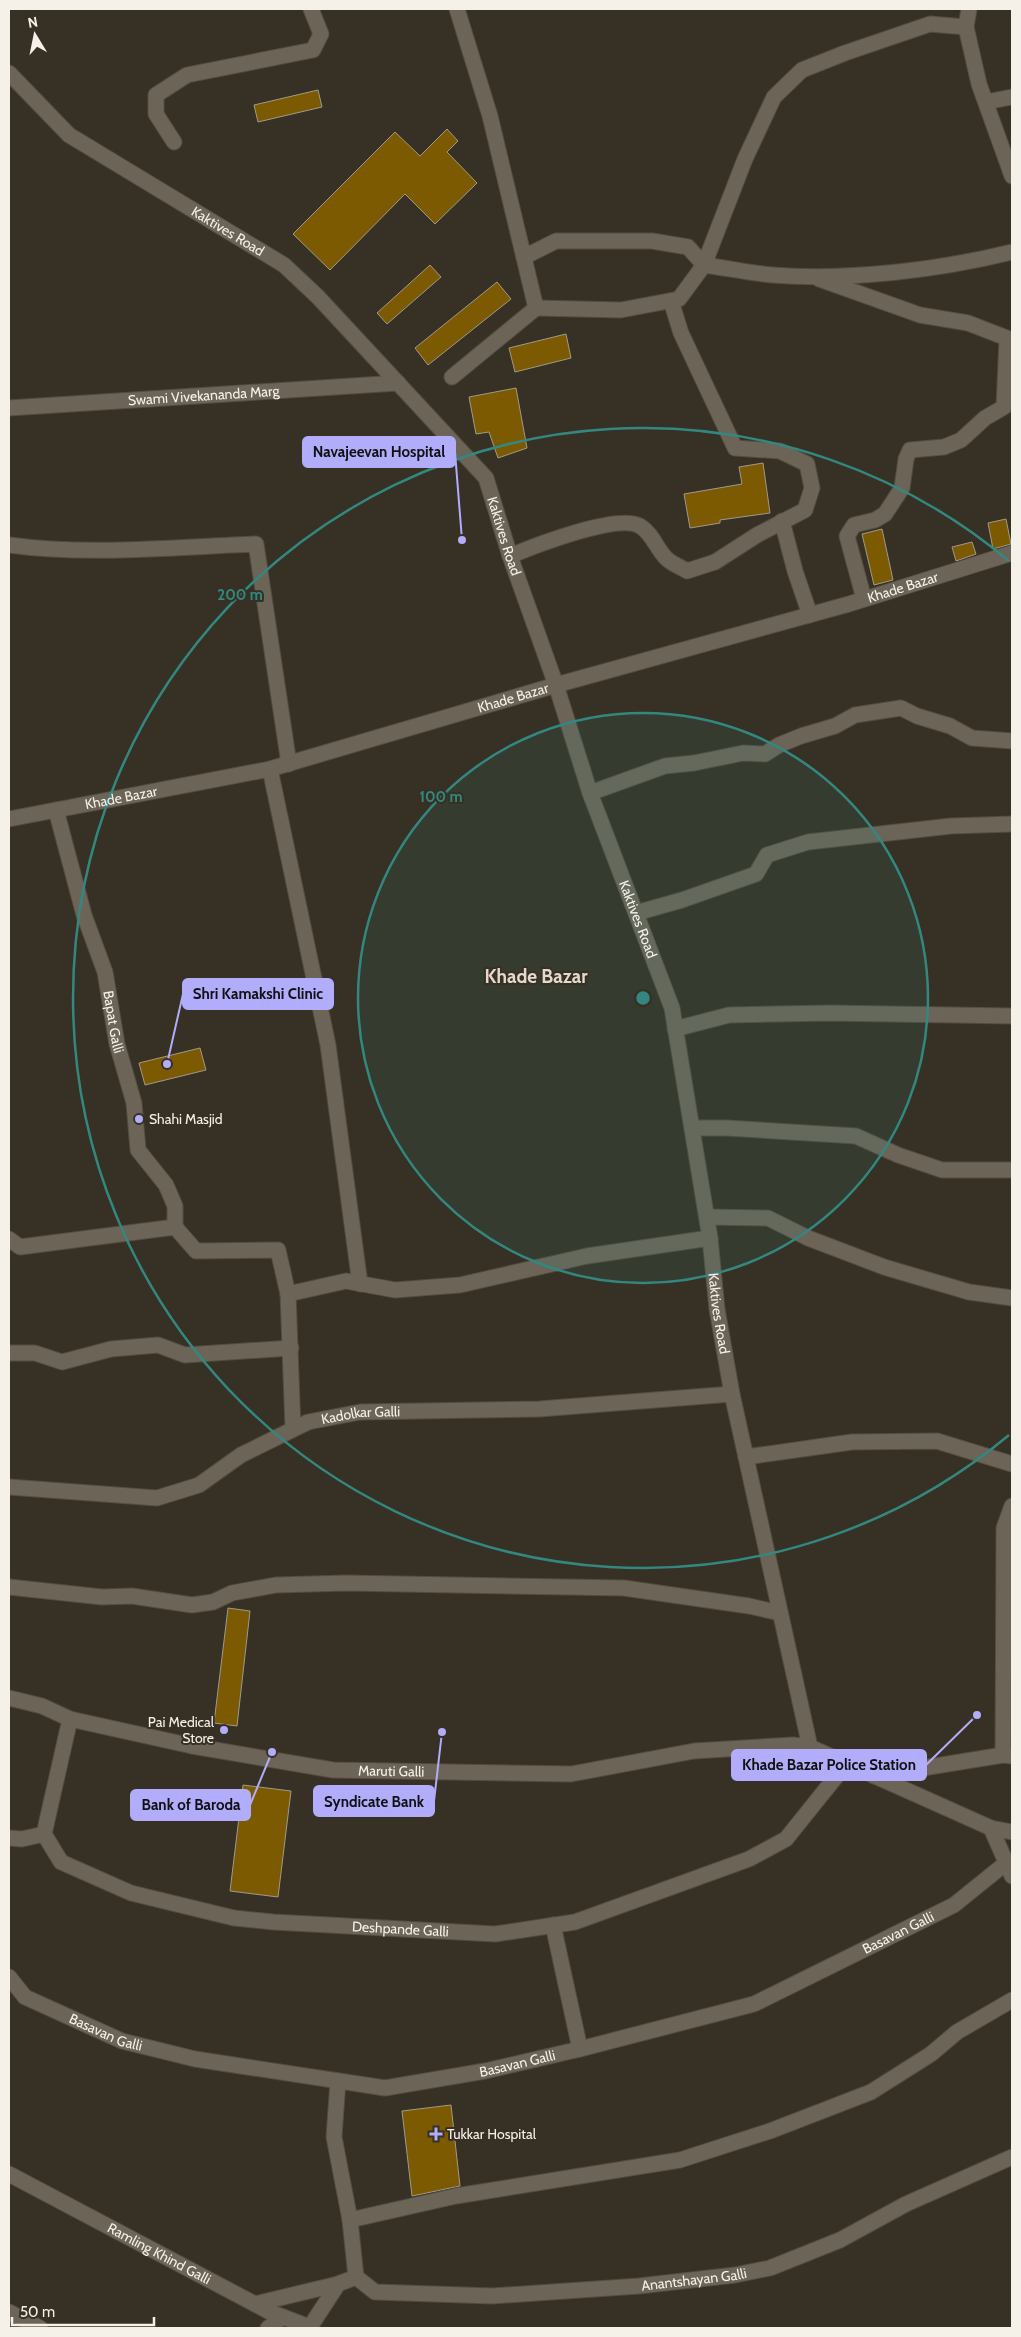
<svg xmlns="http://www.w3.org/2000/svg" width="1021" height="2337" font-family="Cabin,sans-serif">
	<style>
		.building { fill: #7b5a02; stroke: #a19a8b }
		.lines { fill: none; stroke-linecap: round; stroke-linejoin: round }
		.street-casing { stroke: #524c42; stroke-width: 17 }
		.secondary-casing { stroke: #524c42; stroke-width: 17 }
		.street { stroke: #6c6557; stroke-width: 15 }
		.secondary { stroke: #6c6557; stroke-width: 15 }
		.ring { fill: none; stroke: #328880; stroke-width: 2.5 }
		.poi-dot { fill: #b1adfa; stroke: #373024; stroke-width: 2 }
		.labels { text-anchor: middle; dominant-baseline: central; stroke-width: 4; stroke-linejoin: round; paint-order: stroke }
		.street-label { font-size: 14px; fill: #f5f1e9; stroke: #373024 }
		.poi-label { font-size: 14px; fill: #f5f1e9; stroke: #373024; text-anchor: start }
		.district-label { font-size: 19px; font-weight: bold; fill: #e3dacb; stroke: #373024 }
		.centre { fill: #328880; stroke: #373024; stroke-width: 2.5 }
		.ring-label { font-size: 15px; text-anchor: middle; font-weight: bold; fill: #328880; stroke: #373024; stroke-width: 4; stroke-linejoin: round; paint-order: stroke }
		.leader { fill: none; stroke: #b1adfa; stroke-width: 2 }
		.callout-dot { fill: #b1adfa; stroke: #373024; stroke-width: 2 }
		.callout { fill: #b1adfa; stroke: #b1adfa; stroke-width: 2 }
		.callout-label { font-size: 15px; text-anchor: middle; font-weight: bold; fill: #111 }
	</style>
	<rect width="100%" height="100%" fill="#373024"/>
	<!-- building -->
	<path class="building" d="M318,90L322,107L258,122L254,105Z
		M447,129L458,141L447,152L477,183L435,224L405,194L330,270L293,234L395,132L420,156Z
		M430,265L441,277L387,324L377,313Z
		M497,282L511,299L428,365L415,348Z
		M566,334L571,358L515,372L509,348Z
		M516,388L527,448L498,458L489,432L476,434L469,397Z
		M763,463L770,513L720,520V523L690,528L684,494L742,484L739,467Z
		M1006,519L1011,544L993,549L988,523Z
		M882,529L893,580L874,585L862,534Z
		M972,542L976,554L956,561L952,547Z
		M200,1048L206,1070L145,1085L139,1063Z
		M228,1608L250,1611L237,1726L214,1723Z
		M243,1785L291,1791L278,1897L230,1891Z
		M451,2105L460,2186L412,2196L402,2111Z"/>
	<g class="lines">
		<!-- street casing -->
		<g class="street-casing">
			<g id="street">
				<path d="M966,27L969,9"/>
				<path d="M986,102L1012,97"/>
				<path d="M174,142L156,114V95L187,75L313,50L321,34L311,9"/>
				<path d="M524,257L556,241H652L688,247L704,265L745,159L774,97L802,70L845,53L930,24L966,27L979,84L1012,176"/>
				<path d="M819,279L920,315L968,323L1012,340"/>
				<path d="M536,308L621,310L679,299L704,265C727,268 750,273 772,275C848,281 939,270 1012,252"/>
				<path d="M452,377L536,308L490,116L457,9"/>
				<path id="s1" d="M9,408L398,383"/>
				<path d="M782,521L795,571L810,615"/>
				<path d="M9,545C90,556 174,547 256,544L289,764"/>
				<path d="M510,556C534,546 618,513 640,526C653,534 657,550 667,559C672,564 681,567 687,571L715,562L757,535L805,510L812,488L807,464L780,451L735,448L681,333L671,301"/>
				<path d="M864,599L847,536L854,525L875,520L885,514L902,488L906,459L910,450L944,447L961,440L985,418L1004,407L1007,339"/>
				<path d="M270,769L328,1045L360,1284"/>
				<path d="M590,793L665,766L694,763L743,753L765,754L779,745L801,736L835,726L855,715L901,708L917,716L950,726L972,738L1012,741"/>
				<path id="s2" d="M56,810L84,915L105,972L117,1044L134,1103L138,1150L166,1185L175,1206V1227"/>
				<path d="M636,913L682,900L756,874L767,855L808,842L951,826L1012,824"/>
				<path d="M675,1029L729,1015L830,1013L1012,1016"/>
				<path d="M692,1128H727L856,1136L898,1155L942,1170H1012"/>
				<path d="M707,1217L768,1218L808,1238L884,1267L969,1292L1012,1298"/>
				<path d="M9,1239L20,1247L175,1227L196,1251L278,1250L288,1294"/>
				<path d="M9,1353H35L62,1362L111,1349L158,1345L185,1355L291,1348"/>
				<path d="M293,1429L288,1294L346,1281L395,1290L460,1285L587,1256L710,1238"/>
				<path d="M746,1457L852,1442L937,1441L1012,1464"/>
				<path d="M9,1587L102,1597L132,1596L192,1605L213,1602L232,1593L276,1585L346,1583L624,1588L749,1606L780,1613"/>
				<path id="s3" d="M70,1719L44,1834L61,1862L131,1893L234,1918L273,1922L495,1934L575,1922L749,1859L786,1839L847,1763"/>
				<path d="M1003,1755L1004,1528L1012,1506"/>
				<path d="M9,1838L22,1839L44,1834"/>
				<path d="M553,1925L580,2049"/>
				<path id="s4" d="M9,1977L25,1997L122,2041L195,2059L385,2088L485,2071L580,2049L754,2004L954,1905L1006,1863"/>
				<path d="M350,2220L456,2196L680,2160L770,2131L871,2092L931,2054L957,2032L1012,2000"/>
				<path id="s5" d="M356,2277L375,2292L492,2296L639,2286L735,2275L770,2268L840,2240L906,2204L1012,2157"/>
				<path d="M255,2304L338,2284"/>
				<path d="M9,2312L40,2328"/>
				<path d="M310,2327L338,2284L356,2277L350,2220L334,2137L338,2081"/>
				<path d="M268,2328L283,2317"/>
			</g>
		</g>
		<!-- secondary casing -->
		<g class="secondary-casing">
			<g id="secondary">
				<path id="s6" d="M9,73L69,135L284,265L318,297L486,478L510,556L556,685L590,793L672,1008L710,1238L717,1309L732,1394L810,1747L991,1828L1012,1876"/>
				<path id="s7" d="M9,819L270,769L556,685L849,604L1012,553"/>
				<path id="s8" d="M9,1487L157,1498L199,1485L241,1455L308,1422L360,1412L539,1409L732,1394"/>
				<path id="s9" d="M9,1698L42,1706L70,1719L192,1746L333,1770L571,1774L694,1751L793,1745L810,1747"/>
				<path d="M874,1776L1003,1755L1012,1756"/>
				<path d="M991,1828L1012,1832"/>
				<path id="s10" d="M9,2174L270,2312L312,2328"/>
			</g>
		</g>
		<!-- street -->
		<use href="#street" class="street"/>
		<!-- secondary -->
		<use href="#secondary" class="secondary"/>
	</g>
	<!-- distance rings -->
	<circle cx="643" cy="998" r="285" fill="#328880" fill-opacity=".12"/>
	<g class="ring">
		<circle cx="643" cy="998" r="285"/>
		<path d="M1009 1435A570 570 0 1 1 1009 561"/>
	</g>
	<!-- markers -->
	<g class="poi-dot">
		<circle cx="139" cy="1119" r="5"/>
		<circle cx="224" cy="1730" r="5"/>
		<path d="M433.5 2126.5h5v5h5v5h-5v5h-5v-5h-5v-5h5z"/>
	</g>
	<g class="labels">
		<!-- street labels -->
		<g class="street-label">
			<text stroke="none"><textPath href="#s6" startOffset="272">Kaktives Road</textPath></text>
			<text stroke="none"><textPath href="#s1" startOffset="195">Swami Vivekananda Marg</textPath></text>
			<text stroke="none"><textPath href="#s6" startOffset="692">Kaktives Road</textPath></text>
			<text stroke="none"><textPath href="#s7" startOffset="924">Khade Bazar</textPath></text>
			<text stroke="none"><textPath href="#s7" startOffset="519">Khade Bazar</textPath></text>
			<text stroke="none"><textPath href="#s7" startOffset="114">Khade Bazar</textPath></text>
			<text stroke="none"><textPath href="#s6" startOffset="1098">Kaktives Road</textPath></text>
			<text stroke="none"><textPath href="#s2" startOffset="220">Bapat Galli</textPath></text>
			<text stroke="none"><textPath href="#s6" startOffset="1502">Kaktives Road</textPath></text>
			<text stroke="none"><textPath href="#s8" startOffset="372">Kadolkar Galli</textPath></text>
			<text stroke="none"><textPath href="#s9" startOffset="391">Maruti Galli</textPath></text>
			<text stroke="none"><textPath href="#s3" startOffset="500">Deshpande Galli</textPath></text>
			<text stroke="none"><textPath href="#s4" startOffset="939">Basavan Galli</textPath></text>
			<text stroke="none"><textPath href="#s4" startOffset="114">Basavan Galli</textPath></text>
			<text stroke="none"><textPath href="#s4" startOffset="534">Basavan Galli</textPath></text>
			<text stroke="none"><textPath href="#s10" startOffset="170">Ramling Khind Galli</textPath></text>
			<text stroke="none"><textPath href="#s5" startOffset="344">Anantshayan Galli</textPath></text>
		</g>
		<!-- poi labels -->
		<g class="poi-label">
			<text x="149" y="1119">Shahi Masjid</text>
			<text x="214" y="1722" text-anchor="end">Pai Medical<tspan x="214" dy="16">Store</tspan></text>
			<text x="447" y="2134">Tukkar Hospital</text>
		</g>
		<!-- district labels -->
		<g class="district-label">
			<text x="536" y="976">Khade Bazar</text>
		</g>
	</g>
	<circle cx="643" cy="998" r="8" class="centre"/>
	<g class="ring-label">
		<text x="240" y="600">200 m</text>
		<text x="441" y="802">100 m</text>
	</g>
	<!-- callouts -->
	<path class="leader" d="M462 540L455 452M167 1064L183 994M977 1715L926 1765M442 1732L434 1801M272 1752L250 1805"/>
	<g class="callout-dot">
		<circle cx="462" cy="540" r="5"/>
		<circle cx="167" cy="1064" r="5"/>
		<circle cx="977" cy="1715" r="5"/>
		<circle cx="442" cy="1732" r="5"/>
		<circle cx="272" cy="1752" r="5"/>
	</g>
	<g class="callout">
		<rect x="303" y="437" width="152" height="30" rx="5"/>
		<rect x="183" y="979" width="150" height="30" rx="5"/>
		<rect x="732" y="1750" width="194" height="30" rx="5"/>
		<rect x="314" y="1786" width="120" height="30" rx="5"/>
		<rect x="131" y="1790" width="119" height="30" rx="5"/>
	</g>
	<g class="callout-label">
		<text x="379" y="457">Navajeevan Hospital</text>
		<text x="258" y="999">Shri Kamakshi Clinic</text>
		<text x="829" y="1770">Khade Bazar Police Station</text>
		<text x="374" y="1807">Syndicate Bank</text>
		<text x="191" y="1810">Bank of Baroda</text>
	</g>
	<!-- border -->
	<rect width="1021" height="2337" fill="none" stroke="#f5f1e9" stroke-width="20"/>
	<!-- north arrow -->
	<g transform="translate(35 35) rotate(350)" stroke="#373024" stroke-width="4" paint-order="stroke">
	<path d="M0-4L9 19L0 12L-9 19Z" fill="#f5f1e9"/>
	<text y="-8" font-size="14" font-weight="bold" text-anchor="middle" fill="#f5f1e9">N</text>
	</g>
	<!-- scale -->
	<path d="M12 2317v8h142v-8" fill="none" stroke="#f5f1e9" stroke-width="2.5"/>
	<text x="20" y="2317" font-size="15" fill="#f5f1e9" stroke="#373024" stroke-width="4" paint-order="stroke">50 m</text>
</svg>
